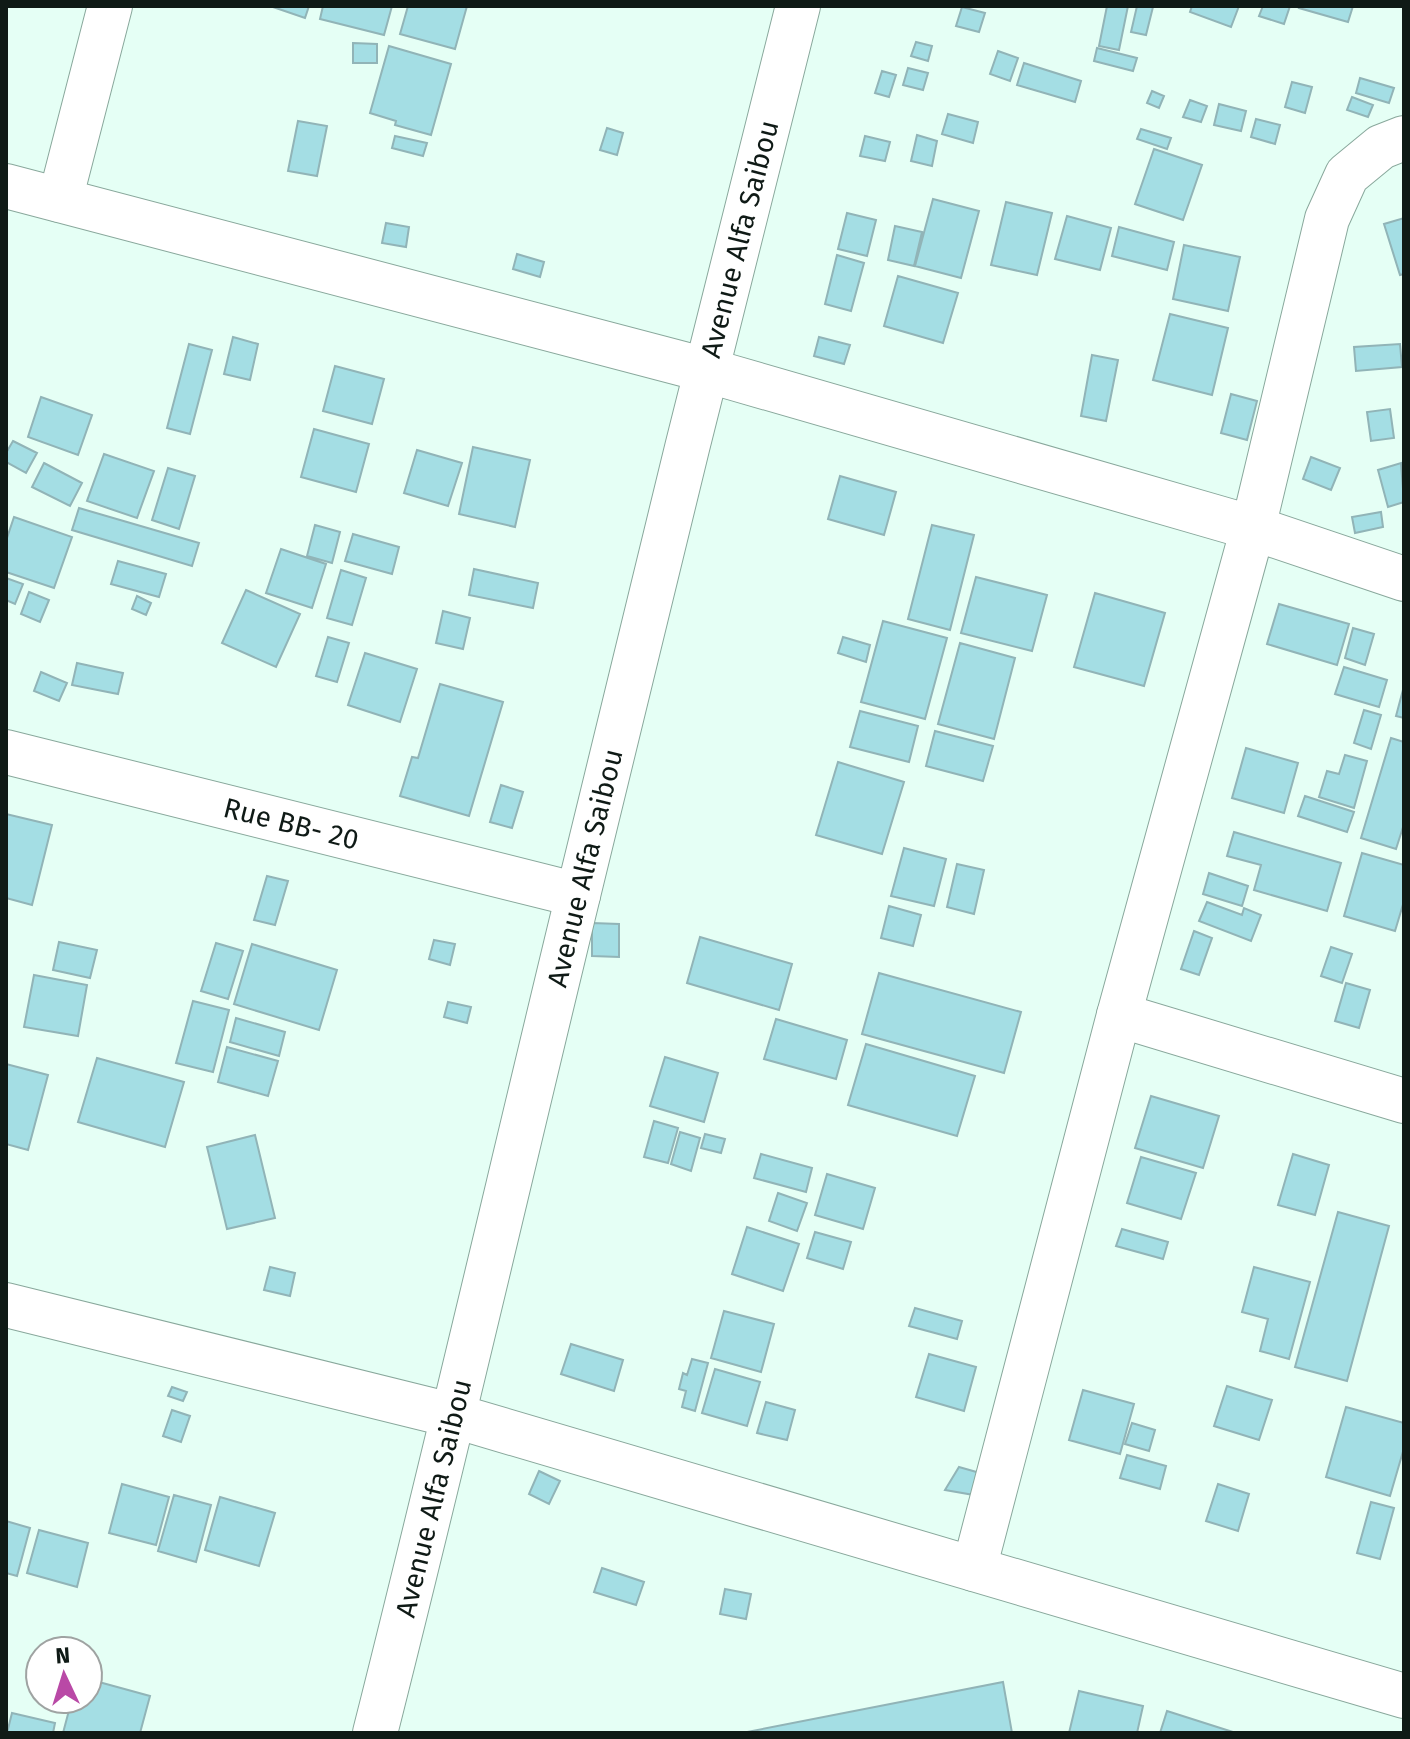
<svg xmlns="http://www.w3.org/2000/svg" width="1410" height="1739" font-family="'Fira Sans',sans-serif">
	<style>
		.building { fill: #a4dee4; stroke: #91b4b7; stroke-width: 2 }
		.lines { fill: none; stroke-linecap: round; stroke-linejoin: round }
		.minor-casing { stroke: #89a89c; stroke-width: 46 }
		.minor { stroke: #fff; stroke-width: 44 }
		.labels { text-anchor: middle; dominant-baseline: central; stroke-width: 8; stroke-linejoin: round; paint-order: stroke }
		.street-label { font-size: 28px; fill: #0f1a16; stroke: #fff }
	</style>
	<rect width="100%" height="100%" fill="#e5fff5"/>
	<!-- building -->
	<path class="building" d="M270,6H309L305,18Z
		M323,6H392L384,35L320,19Z
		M408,6H467L455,49L400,34Z
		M1107,6H1128L1119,50L1099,46Z
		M1137,6L1153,7L1146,35L1131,32Z
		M1192,6H1239L1231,27L1190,12Z
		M1263,6H1290L1284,24L1259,16Z
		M1300,6H1353L1348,22L1299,8Z
		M962,7L985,13L979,32L956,26Z
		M916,42L932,46L928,61L911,56Z
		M353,43L377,44V63H353Z
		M389,46L451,64L431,135L395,125L396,121L370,113Z
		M1097,48L1137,58L1133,71L1094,61Z
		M998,51L1018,58L1010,81L990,74Z
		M1024,63L1081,81L1075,102L1017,85Z
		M908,68L928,73L923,90L903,85Z
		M882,71L896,75L889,97L875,93Z
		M1360,78L1394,88L1389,103L1356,93Z
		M1292,82L1312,87L1305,113L1285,107Z
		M1152,91L1164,96L1159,108L1147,103Z
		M1352,97L1373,105L1368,117L1347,110Z
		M1190,100L1207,106L1201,122L1183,117Z
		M1219,104L1246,111L1241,131L1214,125Z
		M948,114L978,122L973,143L942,134Z
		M1256,119L1280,125L1275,144L1251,137Z
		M298,121L327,126L317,176L288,171Z
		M607,128L623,133L617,155L600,150Z
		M1141,129L1171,138L1167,149L1137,139Z
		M917,135L937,141L932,166L911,161Z
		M395,136L427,143L423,156L392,148Z
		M865,136L890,142L885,161L860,156Z
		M1154,149L1202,165L1183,220L1135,204Z
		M933,199L979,211L961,278L915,266Z
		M1006,202L1052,213L1037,275L991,265Z
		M847,213L876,220L867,256L838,249Z
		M1067,216L1111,228L1100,270L1055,259Z
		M1404,218V274L1400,275L1384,224Z
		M386,223L409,227L406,247L382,243Z
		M895,226L922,232L914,266L888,260Z
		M1119,227L1174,242L1167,270L1112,256Z
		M1184,245L1240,257L1228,311L1173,299Z
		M517,254L544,262L540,277L513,269Z
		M837,255L864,263L851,311L825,304Z
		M898,276L958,293L943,343L884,326Z
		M1170,314L1228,328L1212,395L1153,380Z
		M233,337L258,344L250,380L224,374Z
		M819,337L850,345L844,364L814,356Z
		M189,344L212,350L190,434L167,428Z
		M1400,344L1402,367L1356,371L1354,347Z
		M1092,355L1118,360L1106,421L1081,416Z
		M335,366L384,379L372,424L323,411Z
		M1231,394L1257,401L1247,440L1221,433Z
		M41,397L92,415L78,455L28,437Z
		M1390,409L1394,438L1371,441L1367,412Z
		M314,429L369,444L356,492L301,477Z
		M13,441L37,453L26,473L6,462V453Z
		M473,447L530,460L515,527L459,514Z
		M417,450L462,463L448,506L404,493Z
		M104,454L154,471L137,518L87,501Z
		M1311,457L1340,468L1331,490L1303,479Z
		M44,463L82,483L70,506L32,487Z
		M1401,463L1404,502L1388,507L1378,470Z
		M168,468L195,476L179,529L152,520Z
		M840,476L896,492L884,535L828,519Z
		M79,508L199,543L192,566L72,530Z
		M1381,512L1383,527L1355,533L1352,517Z
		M14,517L72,537L54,588L6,572V541Z
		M315,525L340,532L332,563L307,556Z
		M932,525L974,535L950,630L908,619Z
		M353,534L399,547L392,574L345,561Z
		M281,549L326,564L312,608L266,593Z
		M118,561L166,574L159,597L111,584Z
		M474,569L538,583L533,608L469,595Z
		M341,570L366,578L352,625L327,618Z
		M976,577L1047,595L1032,651L961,633Z
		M6,578L23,584L15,604L6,600Z
		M246,590L300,614L276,667L222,643Z
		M29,592L49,600L40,622L21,614Z
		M1095,593L1165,613L1144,686L1074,667Z
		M137,596L151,603L146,615L132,609Z
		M1279,604L1349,624L1337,665L1267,644Z
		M443,611L470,618L463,649L436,643Z
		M883,621L947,638L925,719L861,702Z
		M1353,628L1374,634L1365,665L1345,658Z
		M328,637L349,643L337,682L316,676Z
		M843,637L870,645L866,662L838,653Z
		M960,643L1015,658L994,739L938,724Z
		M365,653L417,669L400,722L348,705Z
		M77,663L123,673L118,694L72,685Z
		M1344,667L1387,680L1379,707L1335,694Z
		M41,672L67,683L59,701L34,691Z
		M440,684L503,702L469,816L400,796L412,757L418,758Z
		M1404,686V718L1396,716Z
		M1364,710L1381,715L1371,749L1354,743Z
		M860,711L918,726L909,762L850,747Z
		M935,731L993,746L983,781L926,766Z
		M1391,738L1404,742V824L1396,849L1361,838Z
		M1246,748L1298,763L1284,813L1232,798Z
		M1345,755L1367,761L1354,808L1319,797L1327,771L1339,774Z
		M838,762L904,782L882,854L816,835Z
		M501,785L523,792L512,828L490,822Z
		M1305,796L1354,812L1347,832L1298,816Z
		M6,814L52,825L32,905L6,898Z
		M1234,832L1341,863L1327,911L1254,890L1261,865L1227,856Z
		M904,848L946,859L934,906L891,896Z
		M1362,853L1404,865V901L1395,931L1344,916Z
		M957,864L984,870L974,914L947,907Z
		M1209,873L1248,886L1242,906L1203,894Z
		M267,876L288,881L275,925L254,920Z
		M1207,902L1242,915L1244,908L1261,915L1251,941L1199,921Z
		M889,906L921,915L913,946L881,938Z
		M592,923L619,924V957L592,956Z
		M1194,931L1212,938L1199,975L1181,969Z
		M700,937L792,964L779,1010L687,983Z
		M434,940L455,944L450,965L429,959Z
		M59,942L97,950L90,978L53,970Z
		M216,943L243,951L228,999L201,991Z
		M252,944L337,970L319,1030L234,1004Z
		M1331,947L1352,954L1342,983L1321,976Z
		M879,973L1021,1012L1004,1073L862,1034Z
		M34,975L87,985L78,1036L24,1027Z
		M1346,983L1370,990L1359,1028L1335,1021Z
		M193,1001L229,1010L213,1072L176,1063Z
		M448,1002L471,1007L467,1023L444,1017Z
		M236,1018L285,1032L279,1056L230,1042Z
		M776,1019L847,1040L836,1079L764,1059Z
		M866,1044L975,1076L957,1136L848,1105Z
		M227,1047L278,1061L268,1096L218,1082Z
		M665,1057L718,1073L704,1122L650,1106Z
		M97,1058L184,1082L165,1147L78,1122Z
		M6,1064L48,1075L28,1150L6,1144Z
		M1151,1096L1219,1116L1203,1168L1135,1148Z
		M654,1121L678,1128L668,1163L644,1157Z
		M680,1132L700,1138L691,1171L671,1164Z
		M705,1134L725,1139L721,1153L701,1148Z
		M255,1135L275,1218L227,1229L207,1147Z
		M761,1154L812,1168L806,1192L754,1178Z
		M1293,1154L1329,1165L1315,1215L1278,1205Z
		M1141,1157L1196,1173L1181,1219L1127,1203Z
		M827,1174L875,1188L863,1229L815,1215Z
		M778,1193L807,1203L797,1231L769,1221Z
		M1338,1212L1389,1226L1347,1381L1295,1367Z
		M747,1227L799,1244L783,1291L732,1274Z
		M1122,1229L1168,1242L1163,1259L1116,1246Z
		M815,1232L851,1242L843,1269L807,1258Z
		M270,1267L295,1273L290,1296L264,1290Z
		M1254,1267L1310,1282L1289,1359L1260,1351L1268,1319L1242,1312Z
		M915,1308L962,1321L957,1339L909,1326Z
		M724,1311L774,1324L761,1372L711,1358Z
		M571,1344L623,1360L614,1391L561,1374Z
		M929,1354L976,1367L964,1411L916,1397Z
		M692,1359L708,1363L695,1411L682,1407L686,1391L679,1389L683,1373L687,1375Z
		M715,1369L760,1382L747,1426L702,1413Z
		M1227,1386L1272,1400L1259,1440L1214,1426Z
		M172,1387L187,1392L183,1401L168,1396Z
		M1083,1390L1134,1404L1120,1454L1069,1440Z
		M766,1402L795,1410L787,1440L757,1433Z
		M1346,1407L1404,1423V1448L1390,1496L1326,1477Z
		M172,1410L190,1416L181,1442L163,1436Z
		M1132,1423L1155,1430L1149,1451L1125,1444Z
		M1127,1455L1166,1466L1160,1489L1120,1478Z
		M959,1467L980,1473L974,1495L945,1490Z
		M539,1471L560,1481L549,1504L529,1494Z
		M122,1484L169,1497L156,1545L109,1533Z
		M1218,1484L1249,1494L1238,1531L1206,1521Z
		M174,1495L211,1505L196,1562L158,1551Z
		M220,1497L275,1513L259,1566L205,1550Z
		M1371,1502L1394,1508L1380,1559L1357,1553Z
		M6,1521L30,1528L17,1576L6,1573Z
		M39,1530L88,1543L77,1587L27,1573Z
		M602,1568L644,1582L636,1605L594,1592Z
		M725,1589L751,1594L746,1619L720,1614Z
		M88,1679L150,1696L140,1733H63L72,1699H88Z
		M1003,1682L1012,1733H742Z
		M1079,1691L1143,1706L1137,1733H1069Z
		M1167,1711L1236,1733H1160Z
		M12,1713L55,1723L53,1733H7Z"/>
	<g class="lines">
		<!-- minor casing -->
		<g class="minor-casing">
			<g id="minor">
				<path d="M6,186L706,370L1253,528L1404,579"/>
				<path d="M60,200L110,6"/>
				<path id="s1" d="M6,752L578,895"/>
				<path d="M1119,1015L1404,1101"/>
				<path d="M6,1305L455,1416L1404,1696"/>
				<path d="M974,1569L1119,1015L1253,528L1327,219L1347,175L1381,147L1404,138"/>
				<path id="s2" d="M375,1733C446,1453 511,1171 579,891C650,595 723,301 798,6"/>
			</g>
		</g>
		<!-- minor -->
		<use href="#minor" class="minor"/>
	</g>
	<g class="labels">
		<!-- street labels -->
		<g class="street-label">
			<text stroke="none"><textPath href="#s2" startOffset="1538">Avenue Alfa Saibou</textPath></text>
			<text stroke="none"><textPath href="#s1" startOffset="294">Rue BB- 20</textPath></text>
			<text stroke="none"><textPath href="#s2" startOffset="890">Avenue Alfa Saibou</textPath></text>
			<text stroke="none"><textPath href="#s2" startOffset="242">Avenue Alfa Saibou</textPath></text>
		</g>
	</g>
	<!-- border -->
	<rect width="1410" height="1739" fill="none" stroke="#0f1a16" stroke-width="16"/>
	<!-- north arrow -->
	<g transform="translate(64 1675) rotate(356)"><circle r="38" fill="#ffffff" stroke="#9fa3a2" stroke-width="2"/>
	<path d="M0-6L14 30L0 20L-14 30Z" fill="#b949a6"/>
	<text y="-12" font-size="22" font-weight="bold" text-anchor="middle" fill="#0f1a16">N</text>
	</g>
</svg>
